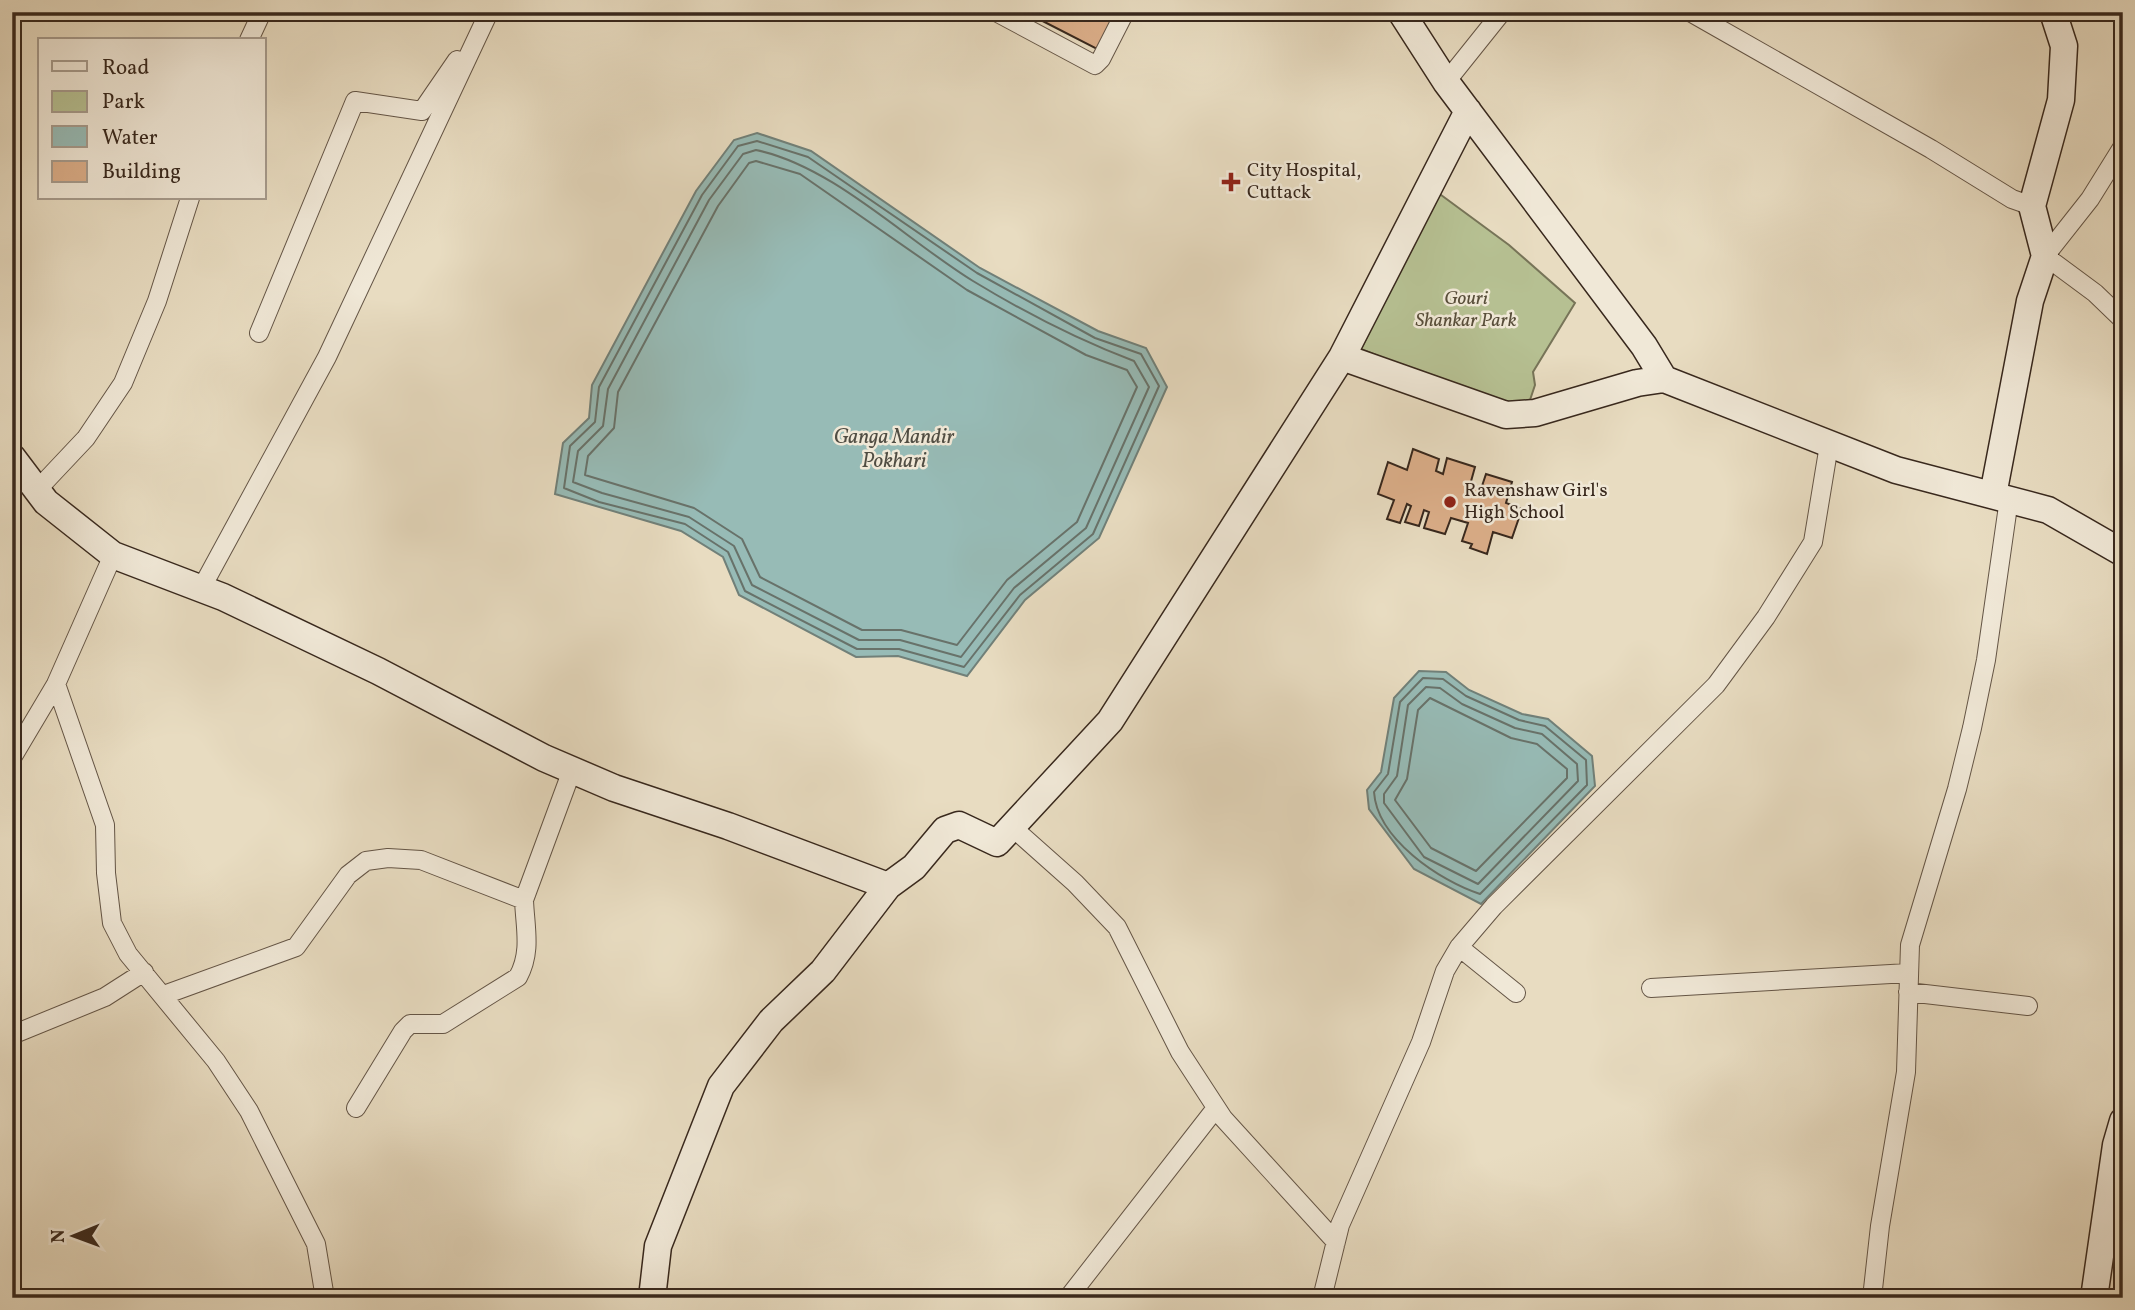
<svg xmlns="http://www.w3.org/2000/svg" width="2135" height="1310" font-family="Vollkorn,serif">
	<style>
		.green { fill: #b6c092; stroke: #777458; stroke-width: 2 }
		.water { fill: #97bbb6; stroke: #718079; stroke-width: 2 }
		.lines { fill: none; stroke-linecap: round; stroke-linejoin: round }
		.shore { stroke: #68726a; stroke-width: 2 }
		.building { fill: #dbae89; stroke: #38281d; stroke-width: 2 }
		.street-casing { stroke: #645546; stroke-width: 20 }
		.secondary-casing { stroke: #38281d; stroke-width: 29 }
		.street { stroke: #f0e8d7; stroke-width: 18 }
		.secondary { stroke: #f0e8d7; stroke-width: 26 }
		.poi-dot { fill: #8f2418; stroke: #f0e8d7; stroke-width: 2.5 }
		.labels { text-anchor: middle; dominant-baseline: central; stroke-width: 5; stroke-linejoin: round; paint-order: stroke }
		.poi-label { font-size: 19px; fill: #38281d; stroke: #f0e8d7; text-anchor: start }
		.park-label { font-size: 19px; font-style: italic; fill: #584e3a; stroke: #f0e8d7 }
		.water-label { font-size: 21px; font-style: italic; fill: #504d43; stroke: #f0e8d7 }
	</style>
	<rect width="100%" height="100%" fill="#e8dcc1"/>
	<filter id="stains"><feTurbulence type="fractalNoise" baseFrequency=".00286" numOctaves="4"/><feColorMatrix values="0 0 0 0 .2 0 0 0 0 .09 0 0 0 0 .02 0 0 0 .5 -.17"/></filter>
	<radialGradient id="worn" r=".72"><stop offset=".6" stop-color="#630" stop-opacity="0"/><stop offset="1" stop-color="#630" stop-opacity=".3"/></radialGradient>
	<!-- green -->
	<path class="green" d="M1437,192L1509,245L1575,303L1533,372L1535,385L1530,400L1508,409L1361,349Z"/>
	<!-- water -->
	<path class="water" d="M757,133L811,151L980,268L1098,331L1146,348L1167,387L1099,538L1025,600L967,676L898,656L856,657L739,595L723,557L681,531L555,494L563,443L589,418L592,385L696,191L734,140Z
		M1419,671L1446,672L1469,690L1522,714L1548,719L1592,756L1595,786L1481,904L1414,869L1369,809L1367,790L1381,772L1394,698Z"/>
	<g class="lines">
		<!-- shore -->
		<path class="shore" d="M757,141L808,157L977,273L1095,338L1141,354L1159,386L1093,534L1020,595L964,667L899,649H857L745,591L728,552L685,524L599,502L564,488L570,446L595,422L599,387L702,195L738,146Z
			M756,150C833,166 906,240 973,281C1024,312 1078,340 1134,361L1149,387L1086,528L1014,588L961,657L900,640H859L752,585L734,546L689,517L602,493L573,482L578,451L603,426L608,389L709,200L743,154Z
			M756,161L800,174L967,290L1086,355L1127,370L1137,387L1077,522L1007,580L957,645L901,630H862L760,577L742,539L694,508L585,475L588,456L614,428L618,392L718,206L749,163Z
			M1423,678L1443,679L1466,696L1519,720L1545,726L1586,760L1587,785L1480,894C1440,881 1377,839 1374,792L1388,774L1400,702Z
			M1426,687L1440,688L1462,704L1515,728L1542,734L1577,764L1578,781L1478,884L1424,857L1384,803V794L1397,776L1408,705Z
			M1430,698L1511,738L1537,744L1567,769V778L1476,871L1431,848L1395,800L1407,779L1418,710Z"/>
	</g>
	<!-- building -->
	<path class="building" d="M1025,12H1118L1099,50Z
		M1413,449L1439,459L1436,471L1443,474L1447,458L1475,467L1470,485L1481,489L1486,474L1512,482L1506,503L1522,509L1512,538L1493,532L1487,554L1470,548L1472,544L1462,541L1468,523L1451,518L1445,534L1424,528L1429,512L1424,510L1419,526L1405,522L1411,506L1407,504L1400,523L1387,519L1394,500L1378,494L1388,462L1407,470Z"/>
	<g class="lines">
		<!-- street casing -->
		<g class="street-casing">
			<path id="street" d="M996,12L1095,65L1101,59L1125,12
				M1690,12L1931,149L2012,199L2032,206
				M249,40L262,12
				M1446,82L1502,12
				M2123,146L2090,199L2045,256L2095,293L2123,320
				M259,333L355,101L422,111L457,60
				M12,486L25,473
				M37,490L86,438L123,383L157,301L190,198
				M201,589L327,357L489,12
				M56,684L105,825L106,873L112,923L128,954L216,1061L249,1111L316,1244L325,1298
				M12,758L56,684L113,555
				M1012,827L1075,883L1117,927L1180,1052L1223,1118L1336,1242
				M1459,947L1516,993
				M1651,988L1908,973
				M1908,992L2028,1006
				M164,995L296,947L348,875L366,861L388,858L421,860L524,900L572,770
				M12,1035L105,997L144,972
				M356,1108L403,1031L410,1024H443L518,977C532,952 525,927 524,900
				M1068,1298L1216,1108
				M1322,1298L1340,1225L1421,1042L1445,971L1459,947L1494,906L1716,685L1766,617L1813,542L1829,445
				M1872,1298L1880,1226L1906,1072L1910,945L1957,789L1972,728L1986,660L2009,499"/>
		</g>
		<!-- secondary casing -->
		<g class="secondary-casing">
			<path id="secondary" d="M1401,12L1446,82L1644,346L1664,379L1896,470L2048,510L2123,553
				M1342,357L1506,415L1535,413L1637,383L1664,379
				M12,457L46,502L113,555L223,597L378,671L544,758L614,788L728,826L888,886
				M1993,495L2030,301L2045,256L2032,206L2061,100L2064,46L2053,12
				M652,1298L658,1246L721,1086L771,1021L823,971L888,886L914,867L945,830L959,825L997,843L1110,721L1342,357L1468,111
				M2094,1298L2116,1145L2123,1121"/>
		</g>
		<!-- street -->
		<use href="#street" class="street"/>
		<!-- secondary -->
		<use href="#secondary" class="secondary"/>
	</g>
	<!-- markers -->
	<g class="poi-dot">
		<path d="M1227.5 171.5h7v7h7v7h-7v7h-7v-7h-7v-7h7z"/>
		<circle cx="1450" cy="502" r="7"/>
	</g>
	<g class="labels">
		<!-- poi labels -->
		<g class="poi-label">
			<text x="1247" y="171">City Hospital,<tspan x="1247" dy="22">Cuttack</tspan></text>
			<text x="1464" y="491">Ravenshaw Girl's<tspan x="1464" dy="22">High School</tspan></text>
		</g>
		<!-- park labels -->
		<g class="park-label">
			<text x="1466" y="299">Gouri<tspan x="1466" dy="22">Shankar Park</tspan></text>
		</g>
		<!-- water labels -->
		<g class="water-label">
			<text x="894" y="437">Ganga Mandir<tspan x="894" dy="24">Pokhari</tspan></text>
		</g>
	</g>
	<!-- margin -->
	<rect width="2135" height="1310" fill="none" stroke="#e8dcc1" stroke-width="42"/>
	<rect x="14" y="14" width="2107" height="1282" fill="none" stroke="#38281d" stroke-width="3.5"/>
	<rect x="21" y="21" width="2093" height="1268" fill="none" stroke="#38281d" stroke-width="2"/>
	<!-- legend -->
	<rect x="38" y="38" width="228" height="161" fill="#f0e8d7" stroke="#a69b8d" stroke-width="2"/>
	<rect x="52" y="61" width="35" height="10" fill="#f0e8d7" stroke="#a69b8d" stroke-width="2"/>
	<text x="102" y="74" font-size="21" fill="#38281d">Road</text>
	<rect x="52" y="91" width="35" height="21" fill="#b6c092" stroke="#a69b8d" stroke-width="2"/>
	<text x="102" y="108" font-size="21" fill="#38281d">Park</text>
	<rect x="52" y="126" width="35" height="21" fill="#97bbb6" stroke="#a69b8d" stroke-width="2"/>
	<text x="102" y="144" font-size="21" fill="#38281d">Water</text>
	<rect x="52" y="161" width="35" height="21" fill="#dbae89" stroke="#a69b8d" stroke-width="2"/>
	<text x="102" y="178" font-size="21" fill="#38281d">Building</text>
	<!-- north arrow -->
	<g transform="translate(74 1236) rotate(269)" stroke="#f0e8d7" stroke-width="5" paint-order="stroke">
	<path d="M0-5L12 26L0 18L-12 26Z" fill="#38281d"/>
	<text y="-10" font-size="19" font-weight="bold" text-anchor="middle" fill="#38281d">N</text>
	</g>
	<rect width="100%" height="100%" filter="url(#stains)"/>
	<rect width="100%" height="100%" fill="url(#worn)"/>
</svg>
